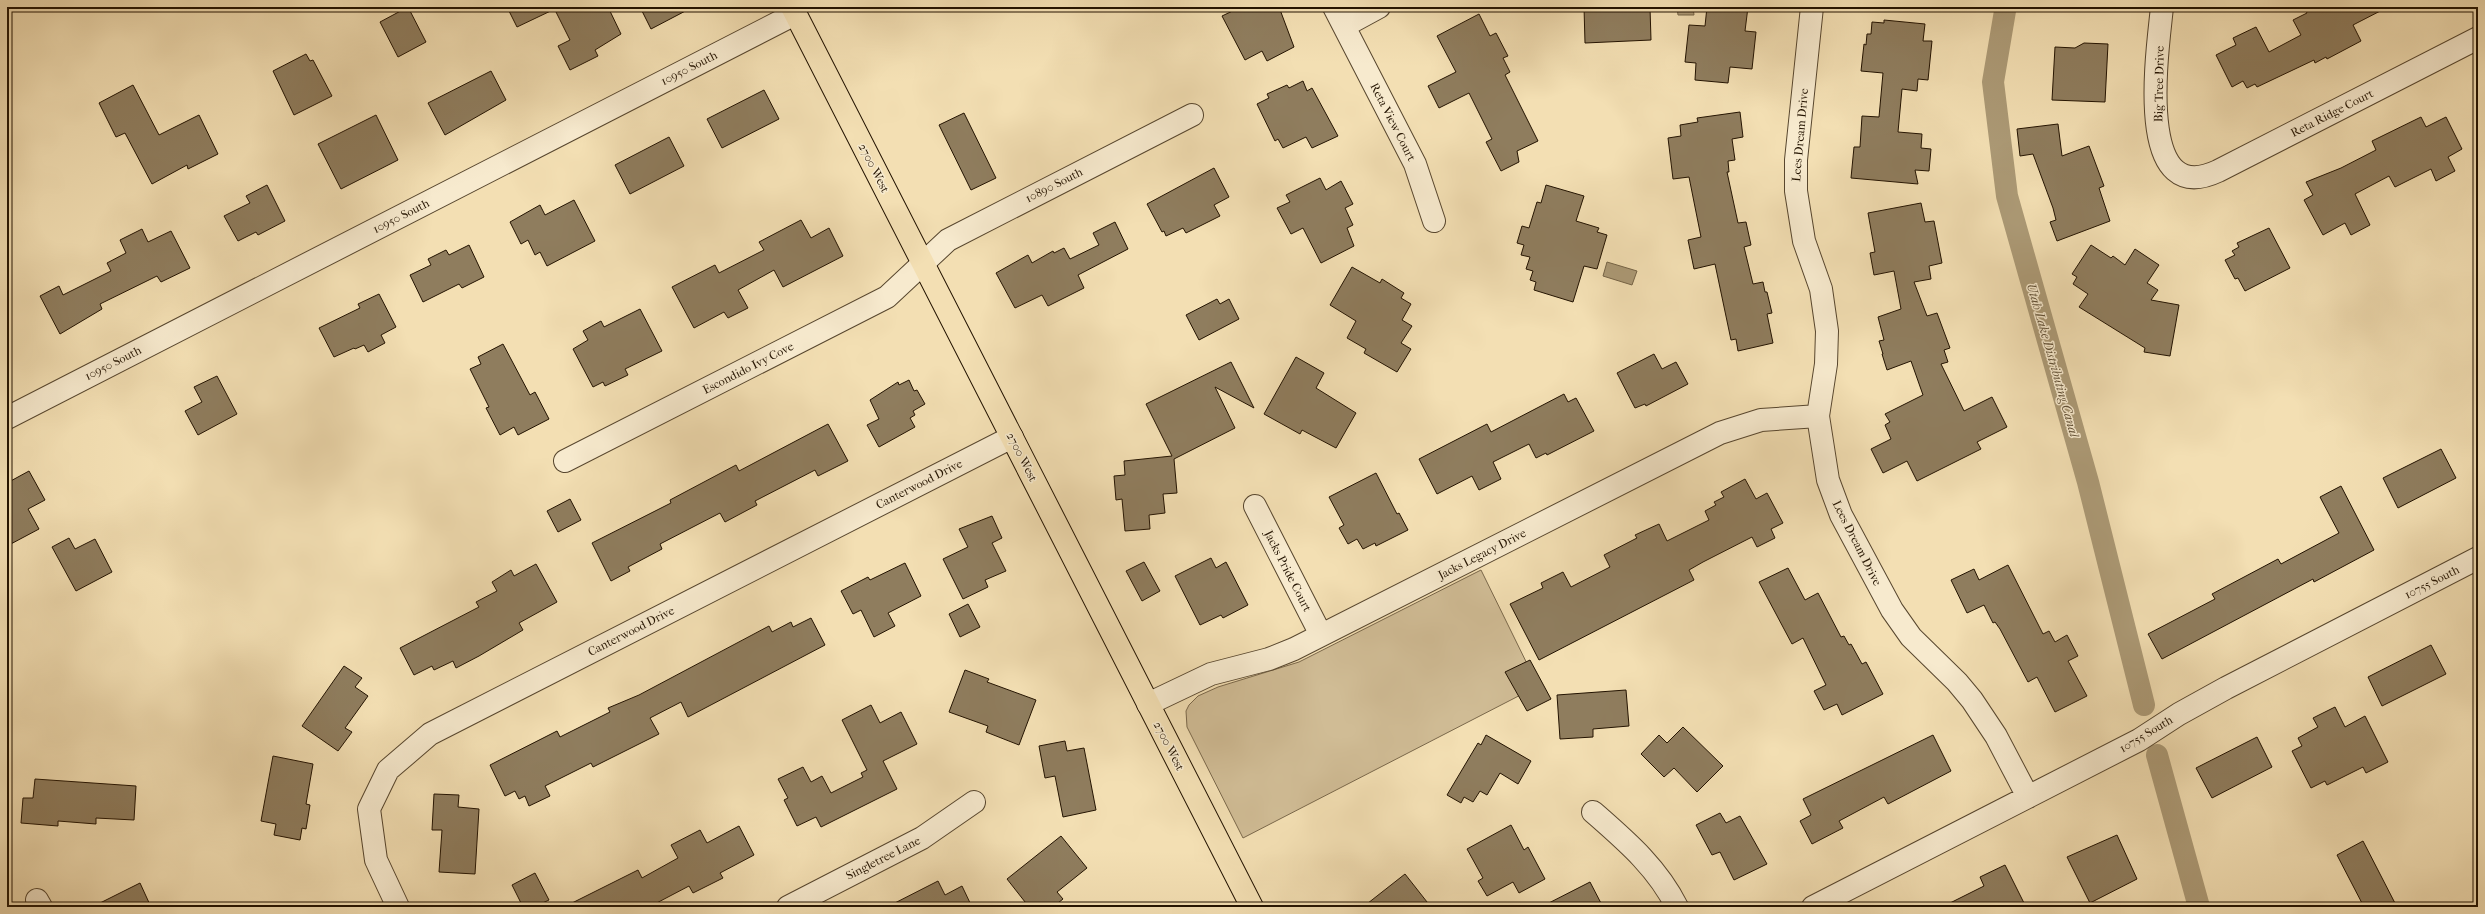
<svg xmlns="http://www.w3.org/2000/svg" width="2485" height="914" font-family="'IM FELL French Canon',serif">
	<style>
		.green { fill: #d0bc95; stroke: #7a684b }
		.water { fill: #ac9a76; stroke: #756447 }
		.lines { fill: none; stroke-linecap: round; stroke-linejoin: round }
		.canal { stroke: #ac9a76; stroke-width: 22 }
		.building { fill: #8f7d5e; stroke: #231301 }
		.minor-casing { stroke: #57462e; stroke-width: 24 }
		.major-casing { stroke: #231301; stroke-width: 24 }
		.minor { stroke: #f7eace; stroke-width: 22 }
		.major { stroke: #f3dfb3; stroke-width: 22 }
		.labels { text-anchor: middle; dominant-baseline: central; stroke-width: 3; stroke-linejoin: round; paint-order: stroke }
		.street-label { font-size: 12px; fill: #231301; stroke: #f7eace }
		.water-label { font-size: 13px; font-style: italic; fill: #615036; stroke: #f7eace }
	</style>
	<rect width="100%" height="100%" fill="#f3dfb3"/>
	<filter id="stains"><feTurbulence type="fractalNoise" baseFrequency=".005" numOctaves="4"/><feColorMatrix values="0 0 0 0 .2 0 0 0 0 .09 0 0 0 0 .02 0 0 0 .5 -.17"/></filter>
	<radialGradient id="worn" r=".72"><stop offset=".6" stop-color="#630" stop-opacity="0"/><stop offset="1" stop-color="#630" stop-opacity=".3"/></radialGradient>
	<!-- green -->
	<path class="green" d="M1481,570L1538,686L1243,838L1187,727L1186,711L1189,705L1198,696L1218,687L1299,662Z"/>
	<!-- water -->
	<path class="water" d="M1677,7H1693L1694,15H1678Z
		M1607,262L1637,271L1632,285L1603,276Z"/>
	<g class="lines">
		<!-- canal -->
		<path class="canal" d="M2005,11L1993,82L2007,196L2088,482L2144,705
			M2157,755L2199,907"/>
	</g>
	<!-- building -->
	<path class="building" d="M408,7L426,42L398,57L380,22Z
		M507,7H559L517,27Z
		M566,7H608L621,34L595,50L598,56L570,70L558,46L570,40L556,12Z
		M640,7H693L651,29Z
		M1241,7H1279L1294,47L1267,61L1262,51L1245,60L1222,16Z
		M1584,7L1650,8L1651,40L1585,43Z
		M1707,7H1748L1745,31L1756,32L1752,69L1730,67L1728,83L1695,80L1696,63L1685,62L1689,25L1705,26Z
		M2304,7H2388L2353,25L2361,41L2327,59L2326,57L2315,63L2314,60L2257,87L2255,84L2247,88L2243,81L2232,87L2216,55L2236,45L2233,38L2256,27L2269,52L2301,35L2293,20L2307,13Z
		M1479,14L1490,36L1496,33L1508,56L1503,58L1510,72L1505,75L1538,141L1517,151L1519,162L1501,171L1486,142L1492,139L1469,93L1439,108L1428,86L1456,72L1437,36Z
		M1884,20L1925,24L1923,41H1932L1928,80L1918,79L1917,91L1902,89L1898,132L1922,134L1921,148L1931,149L1929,171L1915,170L1918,184L1851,178L1854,147H1860L1862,116L1879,117L1883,73L1861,71L1864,44L1866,45L1867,34H1871L1872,22L1884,23Z
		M2084,43L2108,44L2105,102L2052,100L2055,47L2075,48Z
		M306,54L310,61L313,60L332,96L294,115L273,71Z
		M491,71L506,100L445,135L428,103Z
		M1303,81L1307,91L1312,88L1338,136L1312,148L1306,137L1283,148L1278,139L1275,141L1257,104L1269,98L1267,94L1287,85L1289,88Z
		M133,85L159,135L199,115L218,154L188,169L187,165L152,184L125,133L116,137L99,103Z
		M764,90L779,119L722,148L707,119Z
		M1740,112L1743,137L1732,139L1735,160L1728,161L1729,172H1727L1738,223L1746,222L1751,245L1744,247L1753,284L1763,282L1765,292H1767L1772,313L1767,314L1773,343L1738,351L1736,339L1731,340L1715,264L1694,269L1688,240L1701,237L1689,177L1673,179L1668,138L1681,136L1680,125L1698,122L1697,118Z
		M964,113L996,178L971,190L939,125Z
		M376,115L398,160L341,189L318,144Z
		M2421,117L2426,127L2446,117L2462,149L2448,157L2455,171L2436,181L2431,169L2395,187L2389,176L2355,194L2370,225L2351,235L2345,223L2323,235L2304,200L2313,195L2306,182L2341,168L2376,150L2372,141Z
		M2058,124L2062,156L2089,146L2104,186L2099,188L2110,221L2057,241L2050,222L2056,220L2053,208L2033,154L2020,156L2017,129Z
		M669,137L684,166L630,194L615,165Z
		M1214,168L1229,197L1214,205L1220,216L1186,233L1183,228L1166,236L1164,231L1162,232L1147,204Z
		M1320,178L1326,190L1341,181L1353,204L1345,208L1353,225L1347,228L1354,246L1321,263L1303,228L1291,234L1277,208L1290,202L1286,195Z
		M267,185L285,221L258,235L256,232L238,241L224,216L250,203L246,196Z
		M1546,185L1584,196L1576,221L1599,228L1597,232L1607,235L1597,269L1584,266L1573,302L1534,290L1536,282L1530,280L1533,271L1526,269L1530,257L1521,255L1524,245L1517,243L1522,226L1529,228L1537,202L1541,203Z
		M574,200L595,241L547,266L540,252L535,255L528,240L521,244L510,222L540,205L545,215Z
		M1921,203L1925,222L1934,221L1942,263L1929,266L1931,279L1914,282L1927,316L1937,313L1950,348L1944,350L1948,362L1941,364L1964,411L1992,397L2007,427L1977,442L1981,449L1917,481L1907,461L1883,473L1871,449L1891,439L1885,425L1890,422L1885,414L1923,395L1911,361L1887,370L1882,354H1883L1879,341L1884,340L1878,317L1901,309L1894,271L1874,275L1870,253L1875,252L1868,213Z
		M801,220L811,238L829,228L843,256L783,287L774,270L738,290L748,308L728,318L724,312L694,328L672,287L715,265L719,273L764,250L759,242Z
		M1115,222L1128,249L1078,275L1084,288L1048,306L1042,295L1015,308L996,273L1028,255L1032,263L1053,251L1054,253L1064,248L1070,259L1099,245L1093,233Z
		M2269,228L2290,268L2245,291L2238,278L2235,279L2225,260L2235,255L2232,251L2239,247L2237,243Z
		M142,229L148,242L171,231L190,268L161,282L157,276L100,304L102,309L60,334L40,296L59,286L63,295L111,271L107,263L126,253L120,240Z
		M469,245L484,277L462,288L459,284L423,302L410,275L431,265L428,259L446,250L449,255Z
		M2091,245L2111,258L2113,256L2125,265L2135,249L2159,265L2147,283L2158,290L2151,300L2179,305L2170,356L2144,352L2145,348L2079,307L2088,294L2073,284L2077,277L2072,274Z
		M1352,267L1380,283L1382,279L1404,293L1401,298L1411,304L1402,320L1412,326L1401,343L1411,349L1397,372L1364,353L1366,349L1347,338L1356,321L1330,305Z
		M379,294L396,327L381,335L385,343L368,352L364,345L355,349L354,348L334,357L319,328L360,308L358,304Z
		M1217,299L1220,304L1229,299L1239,319L1199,340L1186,315Z
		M640,309L662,351L625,369L628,375L605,386L603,382L593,387L573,349L588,340L583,331L601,321L604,327Z
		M503,344L530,395L535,392L549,419L518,435L514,427L500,435L486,408L489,407L470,369L481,364L478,357Z
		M1654,354L1662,369L1676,362L1688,384L1646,406L1645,404L1635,408L1617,373Z
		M1296,357L1324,373L1316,388L1356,413L1336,448L1302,430L1300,434L1264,414Z
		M1231,362L1254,408L1215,387L1235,428L1174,459L1177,493L1163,494L1165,513L1149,515L1150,529L1125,531L1122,499L1116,500L1114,476L1125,475L1124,461L1172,456L1146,404Z
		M217,376L237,414L198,435L185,411L202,402L194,387Z
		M909,380L914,391L917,390L925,404L913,411L915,415L910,418L915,427L879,447L867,425L879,419L870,400L898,382L899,385Z
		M1564,394L1568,402L1576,398L1594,431L1547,455L1546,453L1536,458L1529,444L1493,462L1501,479L1479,490L1472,476L1437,494L1419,459L1487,424L1491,432Z
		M828,424L848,461L818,476L815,470L755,501L757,505L725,522L720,513L660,544L662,549L628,567L630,571L611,581L592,543L671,503L670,500L736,465L739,471Z
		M2441,449L2456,478L2398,508L2383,478Z
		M29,471L45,500L28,509L39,529L7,546V483Z
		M1376,473L1397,514L1399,513L1408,530L1376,546L1375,543L1363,549L1357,539L1348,544L1339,528L1344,525L1329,497Z
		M1745,479L1756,499L1767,493L1783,523L1771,529L1775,538L1757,547L1752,537L1703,562L1689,570L1694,580L1539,660L1510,604L1543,588L1541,583L1563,572L1571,587L1610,567L1604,555L1637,538L1635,535L1659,524L1667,541L1709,520L1705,511L1716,505L1714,502L1724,497L1721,492Z
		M2341,486L2374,550L2314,582L2313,579L2162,659L2148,634L2215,599L2212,594L2278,559L2281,564L2339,533L2320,497Z
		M570,499L581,520L558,532L547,511Z
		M992,516L1002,538L992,543L1006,571L985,580L988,587L963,599L943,559L968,547L959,529Z
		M69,538L75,549L95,539L112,572L76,591L52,547Z
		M1211,558L1216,568L1226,562L1248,605L1223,618L1221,615L1200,625L1175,576Z
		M1144,562L1160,591L1142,601L1126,571Z
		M905,563L921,596L888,613L895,626L874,637L861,610L853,614L841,591L868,577L870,580Z
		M536,564L557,602L519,623L523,630L479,656L456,668L453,661L434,670L432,666L414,675L400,648L479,607L476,602L497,591L492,582L511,570L514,576Z
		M2008,565L2043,634L2049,631L2055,642L2067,635L2078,656L2068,661L2087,696L2055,712L2037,677L2028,682L2000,629L1995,622L1993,623L1984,605L1967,613L1951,580L1974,569L1979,580Z
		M1788,568L1805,600L1818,593L1841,637L1844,636L1849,645L1851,644L1862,664L1866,662L1883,694L1842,715L1837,704L1824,710L1814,691L1826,685L1803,638L1792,644L1759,582Z
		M968,604L980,627L960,637L949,614Z
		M811,618L825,645L688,717L681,702L650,718L659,734L593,767L591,763L545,786L550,796L529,806L525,796L519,799L515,791L505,796L490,765L557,731L560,737L610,712L608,708L639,695L769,626L772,632L791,622L793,627Z
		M2431,645L2446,674L2382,706L2368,677Z
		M1530,660L1551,699L1527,711L1505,672Z
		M344,666L362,678L355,687L368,696L345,728L352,732L338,751L302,726Z
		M965,670L989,679L987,682L1036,700L1019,745L986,732L988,726L949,712Z
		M1626,690L1629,726L1593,729V737L1560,739L1557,695Z
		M871,705L880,723L901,712L917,744L883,761L897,789L821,827L816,817L797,826L784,800L788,798L778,779L803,767L811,782L822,776L831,793L863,777L861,773L867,770L842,720Z
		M2335,707L2345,727L2365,716L2388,762L2366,773L2363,767L2327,785L2325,781L2311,788L2292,751L2302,746L2298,738L2318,727L2313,718Z
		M1683,727L1723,766L1697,792L1674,768L1664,777L1641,754L1659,735L1667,743Z
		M1486,735L1531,761L1518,784L1500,773L1487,795L1480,791L1473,802L1464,797L1461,803L1447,795L1478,743L1481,745Z
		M1933,735L1951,771L1888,804L1884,797L1839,821L1843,828L1812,844L1800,821L1811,815L1803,799Z
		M2257,737L2272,767L2212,798L2196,768Z
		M1065,741L1067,751L1084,748L1096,810L1063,817L1055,776L1045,778L1039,746Z
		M273,756L313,764L306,804L310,805L306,829L302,828L300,840L274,835L276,824L261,821Z
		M35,779L136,786L134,820L96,818V824L58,821V826L21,823L23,798H33Z
		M434,794L459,795L458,807L479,809L475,874L439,872L442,830H432Z
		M1720,813L1726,823L1740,816L1767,864L1734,880L1720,852L1712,855L1696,825Z
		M1511,825L1524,850L1528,847L1545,879L1519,893L1513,882L1487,896L1478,881L1483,878L1467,849Z
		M739,826L754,855L720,873L723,878L693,893L689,886L649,907H564L638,870L642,878L678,858L671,845L700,830L707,843Z
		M2117,835L2137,879L2090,903L2067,857Z
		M1061,836L1087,868L1057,892L1063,899L1053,907H1029L1007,879Z
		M2363,841L2397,907H2364L2337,855Z
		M2005,865L2026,907H1942L1984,886L1980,877Z
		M535,873L549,900L534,907H523L512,885Z
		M1405,874L1431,907H1363Z
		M938,881L945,895L962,886L972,907H887Z
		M1590,882L1603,907H1541Z
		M140,883L151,907H92Z"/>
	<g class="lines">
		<!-- minor casing -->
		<g class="minor-casing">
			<path id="minor" d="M1334,7L1415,164L1434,221
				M1812,7L1796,160V191L1804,241L1821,289L1827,331L1826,364L1818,416L1828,480L1841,515L1892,610L1911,637L1957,682L1972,700L1996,736L2028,797
				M2162,7C2158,48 2133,211 2218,171L2478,38
				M1344,26L1379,7
				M7,418L795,14
				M565,461L887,297L948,240L1192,115
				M1255,506L1321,635
				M1148,704L1211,674L1269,659L1294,649L1720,433L1761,420L1818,416
				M1593,812C1626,841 1657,867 1677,907
				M37,900L41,907
				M398,907L376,860L369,809L388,770L430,734L1012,437
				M788,907L922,838L974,802
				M1813,907L2139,740L2179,714L2226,688L2478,558"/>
		</g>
		<!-- major casing -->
		<g class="major-casing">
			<path id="major" d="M792,7L1252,907"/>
		</g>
		<!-- minor -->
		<use href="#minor" class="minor"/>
		<!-- major -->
		<use href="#major" class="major"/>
	</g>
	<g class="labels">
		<!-- street labels -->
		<g class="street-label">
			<text transform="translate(689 68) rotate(-27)">10950 South</text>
			<text transform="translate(2159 84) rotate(-89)">Big Tree Drive</text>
			<text transform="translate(2332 113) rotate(-27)">Reta Ridge Court</text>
			<text transform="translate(1393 122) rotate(63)">Reta View Court</text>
			<text transform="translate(1800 135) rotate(-85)">Lees Dream Drive</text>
			<text transform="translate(874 168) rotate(63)">2700 West</text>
			<text transform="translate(1054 185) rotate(-27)">10890 South</text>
			<text transform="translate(401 216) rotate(-27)">10950 South</text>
			<text transform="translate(113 363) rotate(-27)">10950 South</text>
			<text transform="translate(748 368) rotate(-27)">Escondido Ivy Cove</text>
			<text transform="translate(1022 457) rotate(63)">2700 West</text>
			<text transform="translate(919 484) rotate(-27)">Canterwood Drive</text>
			<text transform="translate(1857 543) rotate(63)">Lees Dream Drive</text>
			<text transform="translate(1482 554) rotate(-27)">Jacks Legacy Drive</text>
			<text transform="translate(1288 571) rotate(63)">Jacks Pride Court</text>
			<text transform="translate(2432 582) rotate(-27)">10755 South</text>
			<text transform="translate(631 631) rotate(-27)">Canterwood Drive</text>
			<text transform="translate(2146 734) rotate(-31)">10755 South</text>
			<text transform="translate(1169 746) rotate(63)">2700 West</text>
			<text transform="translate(883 858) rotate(-27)">Singletree Lane</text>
		</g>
		<!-- water labels -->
		<g class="water-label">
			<text transform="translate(2053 360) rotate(74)">Utah Lake Distributing Canal</text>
		</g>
	</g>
	<!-- margin -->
	<rect width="2485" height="914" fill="none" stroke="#f3dfb3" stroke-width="24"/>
	<rect x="8" y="8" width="2469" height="898" fill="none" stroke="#231301" stroke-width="2"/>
	<rect x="12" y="12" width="2461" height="890" fill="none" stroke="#231301"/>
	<rect width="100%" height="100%" filter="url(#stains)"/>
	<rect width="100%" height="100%" fill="url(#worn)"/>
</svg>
